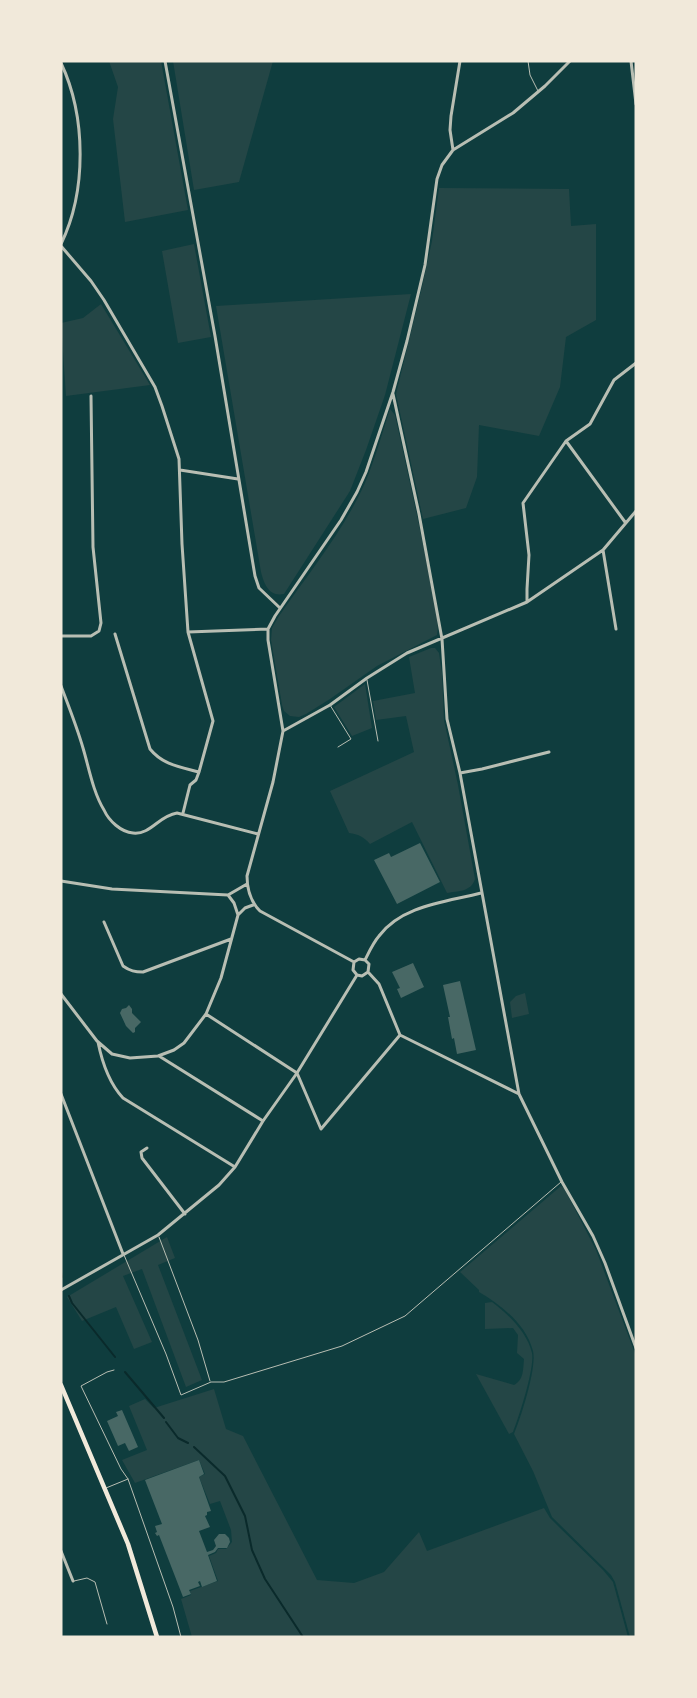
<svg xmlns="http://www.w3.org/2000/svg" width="697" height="1698" font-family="'IBM Plex Serif',serif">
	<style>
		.green { fill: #244646 }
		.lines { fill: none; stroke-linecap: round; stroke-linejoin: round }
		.stream { stroke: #0a2a2b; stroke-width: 2 }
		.building { fill: #486865 }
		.service { stroke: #b8beb3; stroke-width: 1 }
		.minor { stroke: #b8beb3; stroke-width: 3 }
		.secondary { stroke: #f1e9da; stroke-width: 4.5 }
	</style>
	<rect width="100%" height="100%" fill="#0f3d3e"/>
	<!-- green -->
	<path class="green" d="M109,61H161L188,210L125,222L113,119L118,87Z
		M173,61H273L239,182L194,190Z
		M439,188L569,189L571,226L596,224V320L566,337L560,387L539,436L479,425L477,477L466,508L423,519L396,394L422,287L432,241Z
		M194,244L211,337L178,343L162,251Z
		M411,294L385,395L366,450L350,491L284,594C269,597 264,584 261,572L216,306Z
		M101,304L150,385L66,396L61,323L83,318Z
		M390,409L395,415C407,470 420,526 430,581C433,596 440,620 437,635L377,666L330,699L306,714L299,717L290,716L284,711L282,705L271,640L272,628L279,616C309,573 344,530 365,483C375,459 382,434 390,409Z
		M431,648H435L439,653L442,673L444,720L458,785L475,879C471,892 458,891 447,893L412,822L370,844C364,837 358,834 349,833L330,791L414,752L406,716L376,720L373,701L415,693L409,657Z
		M365,684L372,728L352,736L334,707Z
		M525,993L529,1014L512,1018L510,1002L516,996Z
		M561,1186L564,1188L596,1250L636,1356V1637H630L615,1582L611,1575L552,1517L533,1471L514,1434C521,1417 537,1368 533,1351C526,1324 501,1305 479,1292V1290L460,1272Z
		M167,1237L175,1258L158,1265L202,1380L186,1387L142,1269L123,1276L152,1342L134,1349L116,1307L82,1321L67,1297Z
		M492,1302C508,1314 527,1332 532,1353C535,1367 519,1417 513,1432L509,1434L476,1374L514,1385C524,1380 523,1369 524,1359L517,1353L518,1335L513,1328L485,1329V1303Z
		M214,1389L226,1429L243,1436L317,1580L354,1583L384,1572L419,1532L427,1551L544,1508L550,1518L558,1526L603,1570L613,1582L628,1637H192L181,1599L191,1595L190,1591L218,1581L209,1556L216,1553L218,1549H226L232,1542L231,1530L220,1501L210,1504L199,1477L205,1474L199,1460L135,1483L122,1460L147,1450L129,1406L145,1399L154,1408Z"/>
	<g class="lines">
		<!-- stream -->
		<path class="stream" d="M61,1272L62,1277
			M69,1296L72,1303L115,1357
			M125,1372L164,1418
			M166,1422L178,1438L188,1443
			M194,1447L225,1476L245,1516L252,1550L265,1579L303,1637"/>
	</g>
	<!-- building -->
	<path class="building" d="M420,843L440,882L397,904L374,860L389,853L391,857Z
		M413,963L424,987L401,998L397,989L400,988L392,972Z
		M460,981L476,1050L457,1054L454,1038L452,1039L448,1017H450L443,985Z
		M129,1005L132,1009V1013L141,1022L135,1028V1032L133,1033L126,1026L120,1013L122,1009L126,1008Z
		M122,1410L138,1447L129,1451L125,1443L118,1446L107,1421L118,1416L116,1412Z
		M199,1460L204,1474L199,1477L211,1511L207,1512V1515L205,1516L210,1527L199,1531L207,1552L213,1550L216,1546L214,1540L219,1534H225L229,1538L230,1542L227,1548H218L215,1552L208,1555L217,1581L202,1587L200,1581L198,1582L200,1586L189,1590L191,1594L183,1597L159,1535L157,1536L155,1533L157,1532L155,1526L162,1524L145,1480Z"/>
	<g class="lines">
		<!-- service -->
		<path class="service" d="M528,61L530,75L538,91
			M367,680L378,741
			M330,705L351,739L338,747
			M159,1237L198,1340L210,1381
			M124,1255L166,1354L181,1395L211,1382H224L342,1346L405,1316L561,1182
			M114,1370L107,1372L81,1386L121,1469L128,1479L173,1607L181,1637
			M106,1488L128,1479
			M74,1581L87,1578L95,1582L107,1624"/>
		<!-- minor -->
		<path class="minor" d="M165,61L215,336L255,576L259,588L280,608
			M631,61L636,104
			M61,63C86,116 87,191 61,244
			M453,150L450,130L451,116L460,61
			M61,246L91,281L104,300L155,387L162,406L179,459L182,544L188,632
			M393,394L419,514L442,639L447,719L460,773L519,1094L562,1182L593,1236L605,1263L636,1348
			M566,441L625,522
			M180,470L238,479
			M603,550L616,629
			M527,601V589L529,555L523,503L566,441L590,424L614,380L636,363
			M115,634L150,749C163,765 180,767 199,772
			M61,636H91L99,631L101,623L93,547L91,396
			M61,686C69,707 77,727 83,748C89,768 93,792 104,810C109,821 121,832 133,833C151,835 158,816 177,813L258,834
			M283,731L330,705L367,678L407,653L527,602L603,550L636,511
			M460,773L482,769L549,752
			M183,813L190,785L196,780L199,772L213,721L188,632L268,629
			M61,881L112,889L228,895L247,884
			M228,895L234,903L238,915
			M104,922L123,966C130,971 135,972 143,972L231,939
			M365,960C369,952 373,943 379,936C402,905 447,902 481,893
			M354,962L260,911C251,902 247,890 247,876L273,782L283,731L268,640V629L275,616L341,520L357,492L366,472L393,392L407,341L425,265L437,179L442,165L453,150L513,113L545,86L570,61
			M354,962L353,970L357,975
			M354,962L359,959L365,960
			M368,972L379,984L400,1035L519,1094
			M357,975L362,976L368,972L369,964L365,960
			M61,994L97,1041L112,1054L130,1058L158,1056L174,1050L184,1043L206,1014L221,978L238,915L245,908L253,905
			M206,1014L297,1073L321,1129L400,1035
			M98,1042C102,1062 109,1083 123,1098L235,1167
			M159,1056L263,1121
			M61,1094L123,1254
			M147,1148L141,1152L142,1158L185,1214
			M61,1290L158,1235L219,1185L235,1167L263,1121L297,1073L357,975
			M61,1551L73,1581"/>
		<!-- secondary -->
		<path class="secondary" d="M61,1385L128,1544L157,1637"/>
	</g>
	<!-- border -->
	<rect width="697" height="1698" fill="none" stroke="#f1e9da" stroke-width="125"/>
</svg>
